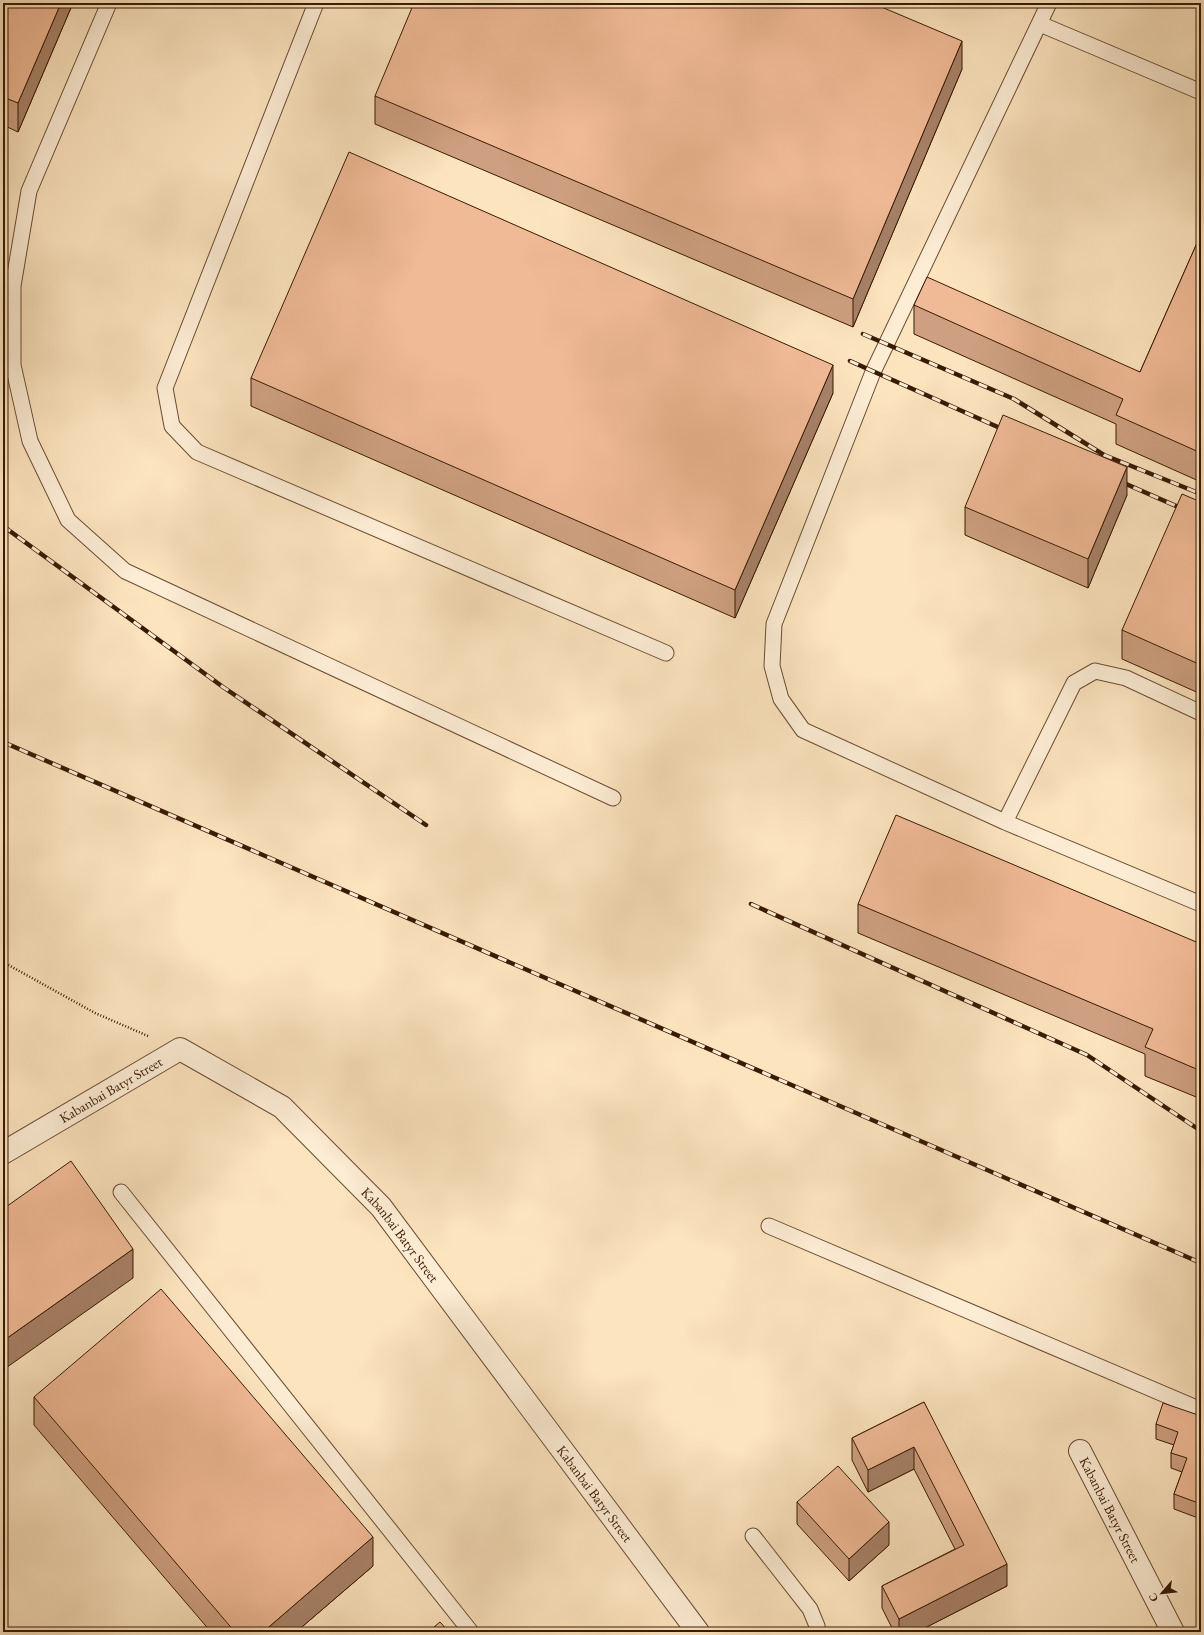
<svg xmlns="http://www.w3.org/2000/svg" width="1204" height="1635" font-family="'EB Garamond',serif">
	<style>
		.lines { fill: none; stroke-linecap: round; stroke-linejoin: round }
		.lane-casing { stroke: #6a4c32; stroke-width: 17 }
		.street-casing { stroke: #6a4c32; stroke-width: 24 }
		.path { stroke: #391a03; stroke-width: 2.5; stroke-dasharray: 1 2; stroke-linecap: butt }
		.lane { stroke: #fdedd5; stroke-width: 15 }
		.street { stroke: #fdedd5; stroke-width: 22 }
		.rail-casing { stroke: #391a03; stroke-width: 4.5 }
		.rail { stroke: #fdedd5; stroke-width: 3; stroke-dasharray: 9; stroke-linecap: butt }
		.wall { fill: #cea081; stroke: #391a03 }
		.shaded-wall { fill: #a88269; stroke: #391a03 }
		.building { fill: #f0ba96; stroke: #391a03 }
		.labels { text-anchor: middle; dominant-baseline: central; stroke-width: 4; stroke-linejoin: round; paint-order: stroke }
		.street-label { font-size: 14px; fill: #391a03; stroke: #fdedd5 }
	</style>
	<rect width="100%" height="100%" fill="#fce4bf"/>
	<filter id="stains"><feTurbulence type="fractalNoise" baseFrequency=".005" numOctaves="4"/><feColorMatrix values="0 0 0 0 .2 0 0 0 0 .09 0 0 0 0 .02 0 0 0 .5 -.17"/></filter>
	<radialGradient id="worn" r=".72"><stop offset=".6" stop-color="#630" stop-opacity="0"/><stop offset="1" stop-color="#630" stop-opacity=".3"/></radialGradient>
	<g class="lines">
		<!-- lane casing -->
		<g class="lane-casing">
			<path id="lane" d="M109,3L29,191L13,286V365L30,441L68,520L125,571L613,798
				M316,3L165,388L172,426L197,452L666,653
				M1049,3L873,372L774,624L772,666L781,699L803,730L1005,822L1201,904
				M1040,24L1201,92
				M1005,822L1074,683L1095,671L1126,678L1201,713
				M121,1192L471,1632
				M769,1226L1201,1410
				M753,1536L810,1609L817,1626L818,1632"/>
		</g>
		<!-- street casing -->
		<g class="street-casing">
			<g id="street">
				<path id="s1" d="M3,1153L180,1049L282,1107L381,1207L698,1632"/>
				<path id="s2" d="M1080,1451L1173,1632"/>
			</g>
		</g>
		<!-- path -->
		<path class="path" d="M3,962L95,1013L148,1036"/>
		<!-- lane -->
		<use href="#lane" class="lane"/>
		<!-- street -->
		<use href="#street" class="street"/>
		<!-- rail casing -->
		<g class="rail-casing">
			<path id="rail" d="M863,334L1014,399L1104,455L1201,494
				M850,361L1009,432
				M1117,480L1201,517
				M3,526L223,687L426,825
				M3,742L1201,1263
				M751,904L1087,1055L1201,1131"/>
		</g>
		<!-- rail -->
		<use href="#rail" class="rail"/>
	</g>
	<!-- wall -->
	<path class="wall" d="M3,3H73L18,132L3,125Z
		M962,69L853,327L375,124V96Z
		M1201,234V482L1116,444V424L914,334V305L1140,372Z
		M251,378L833,393L735,618L251,406Z
		M1127,495L1088,588L965,535V507Z
		M1201,502V694L1122,659V630Z
		M858,904L1201,944V1099L1145,1076V1054L858,933Z
		M34,1397L373,1566L296,1632H211L34,1425Z
		M924,1402L1007,1586L917,1632H894L882,1608V1586L955,1549L914,1469L868,1492L852,1460V1438Z
		M1201,1416V1519L1174,1509V1494L1182,1472L1171,1468V1453L1174,1445L1156,1439V1424Z
		M797,1502L889,1545L849,1581L797,1524Z
		M1201,1543V1565L1198,1560V1545Z"/>
	<!-- shaded-wall -->
	<path class="shaded-wall" d="M61,3H73L18,132V103Z
		M962,41V69L853,327V299Z
		M833,365V393L735,618V590Z
		M1127,467V495L1088,588V559Z
		M133,1249V1278L3,1370V1341Z
		M914,1447V1469L868,1492V1470Z
		M889,1522V1545L849,1581V1559Z
		M373,1537V1566L296,1632H263Z
		M1007,1564V1586L917,1632H899V1619Z"/>
	<!-- building -->
	<path class="building" d="M3,3H61L18,103L3,97Z
		M414,3H872L962,41L853,299L375,96Z
		M349,152L833,365L735,590L251,378Z
		M1201,234V453L1116,415L1123,399L914,305L927,277L1140,372Z
		M1003,415L1127,467L1088,559L965,507Z
		M1182,494L1201,502V665L1122,630Z
		M896,815L1201,944V1071L1145,1047L1153,1029L858,904Z
		M71,1161L133,1249L3,1341V1209Z
		M161,1289L373,1537L263,1632H235L34,1397Z
		M924,1402L1007,1564L899,1619L882,1586L964,1545L914,1447L868,1470L852,1438Z
		M1163,1403L1201,1416V1504L1174,1494L1187,1458L1171,1453L1178,1432L1156,1424Z
		M838,1466L889,1522L849,1559L797,1502Z
		M1201,1543V1550L1198,1545Z
		M440,1622L449,1632H428Z"/>
	<g class="labels">
		<!-- street labels -->
		<g class="street-label">
			<text stroke="none"><textPath href="#s1" startOffset="125">Kabanbai Batyr Street</textPath></text>
			<text stroke="none"><textPath href="#s1" startOffset="497">Kabanbai Batyr Street</textPath></text>
			<text stroke="none"><textPath href="#s1" startOffset="821">Kabanbai Batyr Street</textPath></text>
			<text stroke="none"><textPath href="#s2" startOffset="66">Kabanbai Batyr Street</textPath></text>
		</g>
	</g>
	<!-- margin -->
	<rect width="1204" height="1635" fill="none" stroke="#fce4bf" stroke-width="16"/>
	<rect x="4" y="4" width="1196" height="1627" fill="none" stroke="#391a03" stroke-width="2"/>
	<rect x="8" y="8" width="1188" height="1619" fill="none" stroke="#391a03"/>
	<!-- north arrow -->
	<g transform="translate(1162 1593) rotate(242)" stroke="#fdedd5" stroke-width="3" paint-order="stroke">
	<path d="M0-3L7 15L0 10L-7 15Z" fill="#391a03"/>
	<text y="-6" font-size="11" font-weight="bold" text-anchor="middle" fill="#391a03">С</text>
	</g>
	<rect width="100%" height="100%" filter="url(#stains)"/>
	<rect width="100%" height="100%" fill="url(#worn)"/>
</svg>
